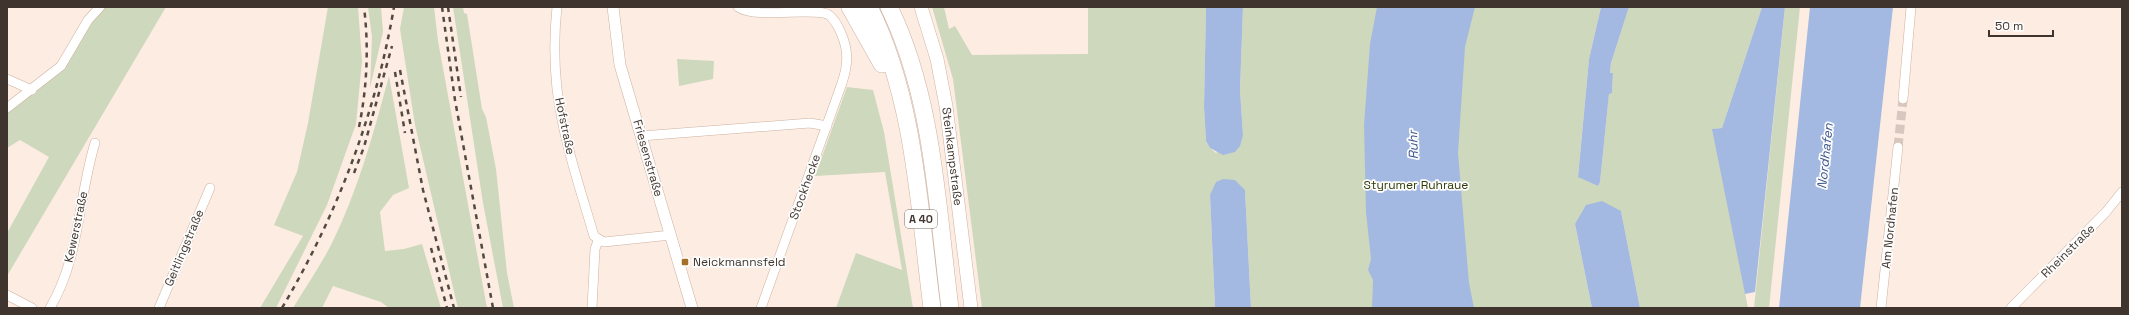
<svg xmlns="http://www.w3.org/2000/svg" width="2129" height="315" font-family="'Space Grotesk',sans-serif">
	<style>
		.green { fill: #ced8bd }
		.water { fill: #a4b9e1 }
		.lines { fill: none; stroke-linecap: round; stroke-linejoin: round }
		.minor-tunnel { stroke: #d7c7be; stroke-width: 9; stroke-dasharray: 9 4.5; stroke-linecap: butt }
		.minor-casing { stroke: #ccb2a1; stroke-width: 10 }
		.tertiary-casing { stroke: #ccb2a1; stroke-width: 12 }
		.secondary-casing { stroke: #ccb2a1; stroke-width: 14 }
		.motorway-casing { stroke: #ccb2a1; stroke-width: 18 }
		.minor { stroke: #fff; stroke-width: 9 }
		.tertiary { stroke: #fff; stroke-width: 11 }
		.secondary { stroke: #fff; stroke-width: 13 }
		.motorway { stroke: #fff; stroke-width: 17 }
		.rail { stroke: #544941; stroke-width: 2.5; stroke-dasharray: 5 5; stroke-linecap: butt }
		.poi-dot { fill: #a37027; stroke: #fdfdfd; stroke-width: 1.5 }
		.labels { text-anchor: middle; dominant-baseline: central; stroke-width: 3.5; stroke-linejoin: round; paint-order: stroke }
		.shield { fill: #fdfdfd; stroke: #79716c; stroke-width: 1 }
		.shield-label { font-size: 11px; font-weight: bold; fill: #40352e }
		.street-label { font-size: 12px; fill: #40352e; stroke: #fdfdfd }
		.park-label { font-size: 12px; fill: #2e3a06; stroke: #fdfdfd }
		.poi-label { font-size: 12px; fill: #40352e; stroke: #fdfdfd; text-anchor: start }
		.water-label { font-size: 13px; font-style: italic; fill: #3d568b; stroke: #fdfdfd }
	</style>
	<rect width="100%" height="100%" fill="#fdece2"/>
	<!-- green -->
	<path class="green" d="M104,7H166L7,276V233L49,157L20,140L7,148V112L57,69Z
		M328,7H358L362,61L356,124L327,205L276,308H260L303,236L274,225L297,172L308,123Z
		M368,7H381L383,32L370,88L372,37Z
		M404,7H434L438,41L487,308H458L455,296L415,125L400,29Z
		M453,7H463L464,13L467,14L482,109L486,117L496,169L507,273L514,308H503L483,203Z
		M932,7H944L949,29L955,26L972,55L1088,54V7H1206L1204,107L1206,141L1210,148L1216,153L1243,135L1240,90L1243,7H1601L1589,59L1578,176L1598,186L1600,182L1609,93H1612L1613,73H1610L1611,63L1629,7H1762L1722,128L1713,129L1748,308H1640L1621,211L1575,224L1592,308H1251L1245,190L1210,195L1215,308H982L953,79Z
		M1785,7H1800L1769,308H1754Z
		M677,59L714,61L713,79L679,86Z
		M389,76L409,188L393,195L380,212L385,251L404,249L422,244L441,308H389L381,302L333,286L322,308H293C306,286 321,265 332,243C358,190 374,132 389,76Z
		M847,87L873,90L884,132L913,308H836L856,253L902,270L885,172L815,176Z"/>
	<!-- water -->
	<path class="water" d="M1206,7H1243L1240,90L1243,135L1240,146L1235,152L1223,155L1210,148L1206,141L1204,107Z
		M1377,7H1475L1465,47L1458,153L1469,283L1474,308H1372L1373,280L1368,270L1371,259L1366,212L1364,125L1370,44Z
		M1601,7H1629L1611,63L1610,73H1613L1612,93L1609,94L1600,182L1598,186L1578,177L1589,59Z
		M1762,7H1785L1755,292L1745,294L1712,129L1722,128Z
		M1810,7H1893L1860,308H1779Z
		M1223,179L1235,180L1245,190L1251,308H1215L1210,195L1216,182Z
		M1602,201L1621,211L1640,308H1592L1575,224L1586,205Z"/>
	<g class="lines">
		<!-- minor-tunnel -->
		<path class="minor-tunnel" d="M1898,147L1903,99"/>
		<!-- minor casing -->
		<g class="minor-casing">
			<path id="minor" d="M557,7C554,34 554,61 557,89C563,139 580,188 594,236L604,242L671,235
				M738,7C757,20 815,6 829,15C835,20 838,26 841,33C849,51 848,65 842,83L761,308
				M7,79L32,90
				M1903,99L1911,7
				M7,108L61,66L88,20L100,7
				M641,136L810,123L827,126
				M7,295L32,308
				M50,308C80,258 78,198 95,143
				M159,308L210,188
				M592,308L595,249L598,241
				M1881,308L1898,147
				M2011,308L2106,212L2122,192"/>
		</g>
		<!-- tertiary casing -->
		<g class="tertiary-casing">
			<path id="tertiary" d="M613,7L620,65L692,308"/>
		</g>
		<!-- secondary casing -->
		<g class="secondary-casing">
			<g id="secondary">
				<path id="s1" d="M921,7L937,59L946,106L971,308"/>
			</g>
		</g>
		<!-- motorway casing -->
		<g class="motorway-casing">
			<path id="motorway" d="M850,7L882,64
				M869,7C915,99 919,208 932,308
				M889,7C934,99 937,208 950,308"/>
		</g>
		<!-- minor -->
		<use href="#minor" class="minor"/>
		<!-- tertiary -->
		<use href="#tertiary" class="tertiary"/>
		<!-- secondary -->
		<use href="#secondary" class="secondary"/>
		<!-- motorway -->
		<use href="#motorway" class="motorway"/>
		<!-- rail -->
		<path class="rail" d="M442,7L455,100L493,308
			M448,7L461,97
			M400,70L423,190L454,308
			M395,72L405,133
			M359,127C367,88 369,47 364,7
			M354,173L364,147L392,46
			M431,248L447,308
			M282,308C337,215 376,113 394,7"/>
	</g>
	<!-- markers -->
	<rect class="poi-dot" x="681" y="258" width="8" height="8" rx="2"/>
	<g class="labels">
		<!-- shield labels -->
		<rect class="shield" x="905" y="210" width="32" height="18" rx="3"/>
		<g class="shield-label">
			<text x="921" y="219">A 40</text>
		</g>
		<!-- street labels -->
		<g class="street-label">
			<text transform="translate(565 126) rotate(78)">Hofstraße</text>
			<text stroke="none"><textPath href="#s1" startOffset="153">Steinkampstraße</textPath></text>
			<text transform="translate(648 158) rotate(74)">Friesenstraße</text>
			<text transform="translate(805 187) rotate(-70)">Stockhecke</text>
			<text transform="translate(76 227) rotate(-78)">Kewerstraße</text>
			<text transform="translate(1890 228) rotate(-84)">Am Nordhafen</text>
			<text transform="translate(184 248) rotate(-67)">Geitlingstraße</text>
			<text transform="translate(2068 251) rotate(-45)">Rheinstraße</text>
		</g>
		<!-- park labels -->
		<g class="park-label">
			<text x="1416" y="185">Styrumer Ruhraue</text>
		</g>
		<!-- poi labels -->
		<g class="poi-label">
			<text x="693" y="262">Neickmannsfeld</text>
		</g>
		<!-- water labels -->
		<g class="water-label">
			<text transform="translate(1413 145) rotate(-92)">Ruhr</text>
			<text transform="translate(1825 156) rotate(-84)">Nordhafen</text>
		</g>
	</g>
	<!-- border -->
	<rect width="2129" height="315" fill="none" stroke="#40352e" stroke-width="16"/>
	<!-- scale -->
	<path d="M1989 30v6h64v-6" fill="none" stroke="#40352e" stroke-width="2"/>
	<text x="1995" y="30" font-size="12" fill="#40352e" stroke="#fdfdfd" stroke-width="3" paint-order="stroke">50 m</text>
</svg>
